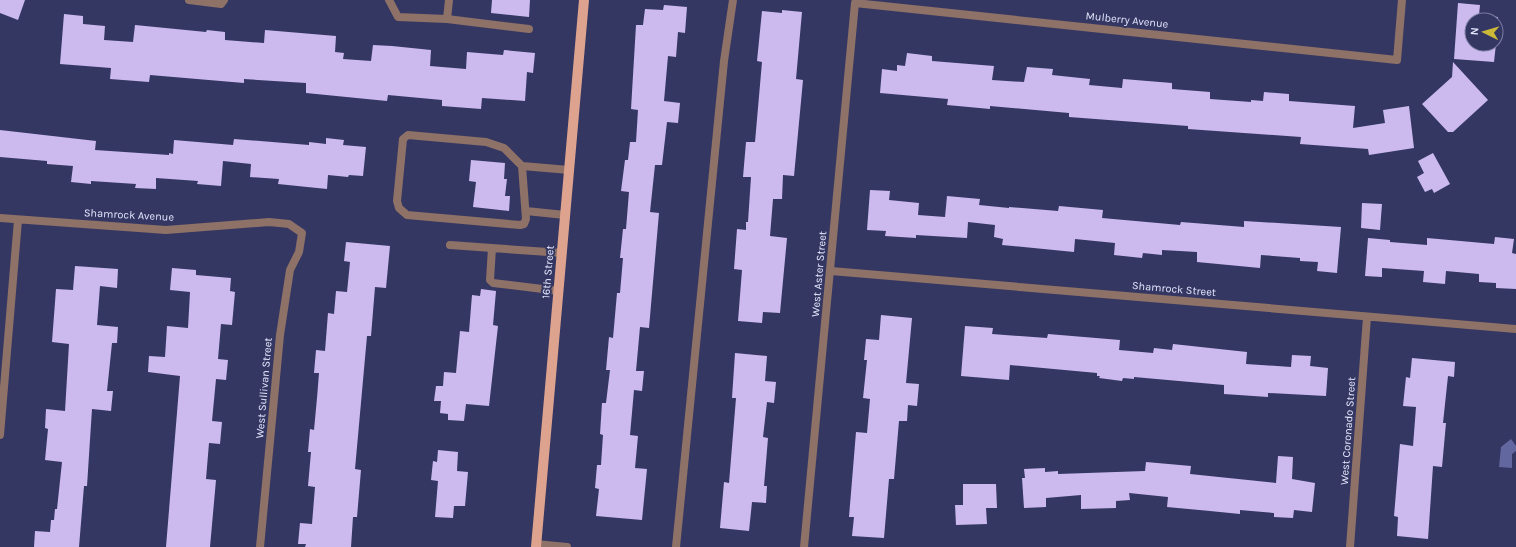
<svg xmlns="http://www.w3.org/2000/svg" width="1516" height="547" font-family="Karla,sans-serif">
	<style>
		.water { fill: #6367a0 }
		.building { fill: #ccbaef }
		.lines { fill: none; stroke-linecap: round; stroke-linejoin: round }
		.lane { stroke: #8e7167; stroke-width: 8 }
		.street { stroke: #8e7167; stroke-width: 8 }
		.primary { stroke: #dda38f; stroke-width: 10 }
		.labels { text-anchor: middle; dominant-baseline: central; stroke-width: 4; stroke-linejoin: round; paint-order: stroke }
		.street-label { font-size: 11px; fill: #e3e6fc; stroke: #353763 }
	</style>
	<rect width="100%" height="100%" fill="#353763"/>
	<!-- water -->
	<path class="water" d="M1511,439L1516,446V451L1512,454V468L1499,467L1501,447Z"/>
	<!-- building -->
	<path class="building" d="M0,0H25L18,20L0,13Z
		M492,0H530L529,17L491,13Z
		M1458,3L1480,5L1479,15L1498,17L1496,40V20H1472V44H1496L1494,62L1454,59Z
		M664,5L687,7L685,33L678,32L676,57L668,56L664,101L680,103L678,123L667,122L662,165H655L650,212L659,213L649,328L640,327L636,371H644L642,391L634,390L630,435L638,436L635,468L647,469L642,520L596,516L599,489L595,488L597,465H601L603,435L600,434L602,403H606L610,370H606L609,337L613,338L617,293H620L623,258H620L623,229H626L629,192L621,191L625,160H628L630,142H636L638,110L631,109L636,25H643L645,9L663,10Z
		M782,10L802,12L796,79L803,80L794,176L783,175L782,199H773L770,236L787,238L780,313L763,312L762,323L738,321L742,270L734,269L737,229L746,230V222H748L751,177H743L746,142H755L762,62L757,61L762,11L782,13Z
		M64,14L83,16V24L105,26L104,40L133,42L135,25L206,32L207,30L225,32V40L264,43L265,30L336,36L335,52L344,53L343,59L371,61L373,45L392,46L431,50L430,66L466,69L467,52L503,55L504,50L535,53L533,73L527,72L525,101L482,98L481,109L442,106V100L388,95L387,101L306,93V83L244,79V83L150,75L149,82L110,79L111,68L60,64Z
		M907,53L932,56V61L994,66L992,80L1024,82L1027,67L1053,69L1052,75L1090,79L1089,85L1122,88L1123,79L1172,83V89L1210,92V99L1251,102V100L1263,101L1264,92L1289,94V101L1355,106L1353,128L1385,123L1383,110L1409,106L1414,148L1369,155L1368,149L1300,144L1301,137L1188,129V126L1069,117V113L990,106V109L947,105L948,99L880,93L882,69L897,71V65L905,66Z
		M1453,62L1488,100L1453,132H1448L1422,104L1452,77Z
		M0,130L96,141L95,150L169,155V153L173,154L174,140L233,145L234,139L309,145V142L326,144V138L344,140L343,145L366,147L363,176L349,175L348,177L328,175L327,189L278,184L279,179L250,177L251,164L223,161L221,186L197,184L198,181L156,178V189L135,188L136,184L91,181V184L71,182L73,166L47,164V161L0,157Z
		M1433,153L1450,184L1434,193L1432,189L1425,192L1417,177L1424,173L1418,161Z
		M471,160L505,163L504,179H507L505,196H510L509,211L473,207L476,182L469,181Z
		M870,190L890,191L889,200L919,203L918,215L945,217L947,196L980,199L979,205L1009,208V207L1058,211L1059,206L1103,210L1102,218L1180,225L1181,222L1244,227V221L1341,227L1337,273L1317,271L1318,262L1300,261V258L1261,255L1260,268L1197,262V252L1162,250V255L1143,253L1142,258L1114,255L1115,243L1075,239L1074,252L1002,245L1003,239L994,237L995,225L968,222L967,238L916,235V238L885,236L886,231L867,230Z
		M1362,203L1382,204L1380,230L1361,228Z
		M1495,237L1514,239L1512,253L1516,254V289L1496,288V283L1479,282V274L1446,271L1445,284L1423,282L1424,271L1382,268V277L1365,276L1368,238L1390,240V242L1427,245V238L1494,244Z
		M346,242L390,246L386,288L375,287L371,336H367L355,469L361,470L357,517H353L351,547H305L306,544H298L300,523L312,524L315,487L308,486L311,452H308L310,429L314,430L317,398L319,373H314L316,350L325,351L328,313L334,314L336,291L347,292L350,262L344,261Z
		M75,266L118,269L117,288L100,286L97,325L118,327L117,343H112L107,391H113L111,411L92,409L87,486H84L79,547H34L35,531L50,532L51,520H54L55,509H57L62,462L45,460L48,429L45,428L46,409L65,411L69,344L52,342L56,289L73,290Z
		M172,268L196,270V275L231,278L230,291L235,292L232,325L221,324L218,359L228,360L226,380L216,379L212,421L222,422L220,444L209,443L206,479L216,480L210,547H166L180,376L148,372L149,356L165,357L167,326L188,328L190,292L170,290Z
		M481,289L496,291L493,325L498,326L489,406L466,404L464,421L448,420V414L440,413L441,401H434L436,386H443L444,372L456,373L460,331L469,332L472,295L480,296Z
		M881,315L912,318L906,383L919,384L917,406L908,405L907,421H899L894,479H889L884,538L852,536L854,517H849L856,432L867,433L870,399L863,398L867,360H864L866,339L879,340Z
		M965,326L993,328L992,334L1047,338L1048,334L1120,340L1119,350L1153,353L1154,348L1172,350L1173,344L1247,352L1246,364L1291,367L1292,355L1311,356L1310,366L1328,368L1326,396L1268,393V397L1224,394V385L1134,377V379L1123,378L1122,381L1099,378L1100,376H1097V373L1010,365L1009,380L961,376Z
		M735,353L767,356L765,381L776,382L774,403L767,402L763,437L768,438L764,486H767L766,503L752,502L749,531L720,528L724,482L729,483L736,398H732Z
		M1412,358L1455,362L1454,377L1448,376L1443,423H1446L1442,467L1433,466L1428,539L1397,536L1398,517L1394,516L1400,444L1413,446L1416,407L1403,406L1406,377L1410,378Z
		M438,450L458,452L457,471L468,472L465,506H454L453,518L435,517L438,481L431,480L433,461L437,462Z
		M1278,456L1293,457L1292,479L1315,483L1312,512L1294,510L1293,518L1274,517V513L1240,510V514L1210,511L1167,507L1168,497L1129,493L1130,500L1116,501V508L1081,509V495L1046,498V507L1024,508L1022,478H1025L1024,469L1045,468V472L1058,471V474L1145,471L1146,462L1191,466L1190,474L1276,483Z
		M963,484H996L997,508H986L987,524L956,525L955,505H963Z"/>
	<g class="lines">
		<!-- lane -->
		<path class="lane" d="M447,19L529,29
			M522,166L526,219L524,224L520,225L407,215L399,208L397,201L403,139L408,135L486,142L504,148L522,166L569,170
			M526,211L565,215
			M450,245L492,248
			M559,291L493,283L490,280L492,248L562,253
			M676,547L724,61L733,0"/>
		<!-- street -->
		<path class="street" d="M189,0L221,4L224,0
			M389,0L398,17L447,19L449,0
			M0,218L166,230L269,222L289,224L302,233L299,252L290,270L280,335L260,547
			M831,271L1516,329
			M0,435L18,220
			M536,544L567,547
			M804,547L855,3L1397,60L1402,0
			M1350,547L1367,317"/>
		<!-- primary -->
		<path class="primary" d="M536,547L584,0"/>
	</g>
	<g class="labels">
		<!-- street labels -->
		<g class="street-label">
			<text transform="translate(1127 20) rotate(6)">Mulberry Avenue</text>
			<text transform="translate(129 215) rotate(3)">Shamrock Avenue</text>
			<text transform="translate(548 272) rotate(-85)">16th Street</text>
			<text transform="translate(819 274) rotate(-85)">West Aster Street</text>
			<text transform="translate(1174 289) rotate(5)">Shamrock Street</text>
			<text transform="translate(264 388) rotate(-85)">West Sullivan Street</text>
			<text transform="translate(1348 431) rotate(-86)">West Coronado Street</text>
		</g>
	</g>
	<!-- north arrow -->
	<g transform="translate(1484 32) rotate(275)"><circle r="19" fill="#353763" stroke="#7b7da0"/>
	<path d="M0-3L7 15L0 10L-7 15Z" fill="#cdb938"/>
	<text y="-6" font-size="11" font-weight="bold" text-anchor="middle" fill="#e3e6fc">N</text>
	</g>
</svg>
